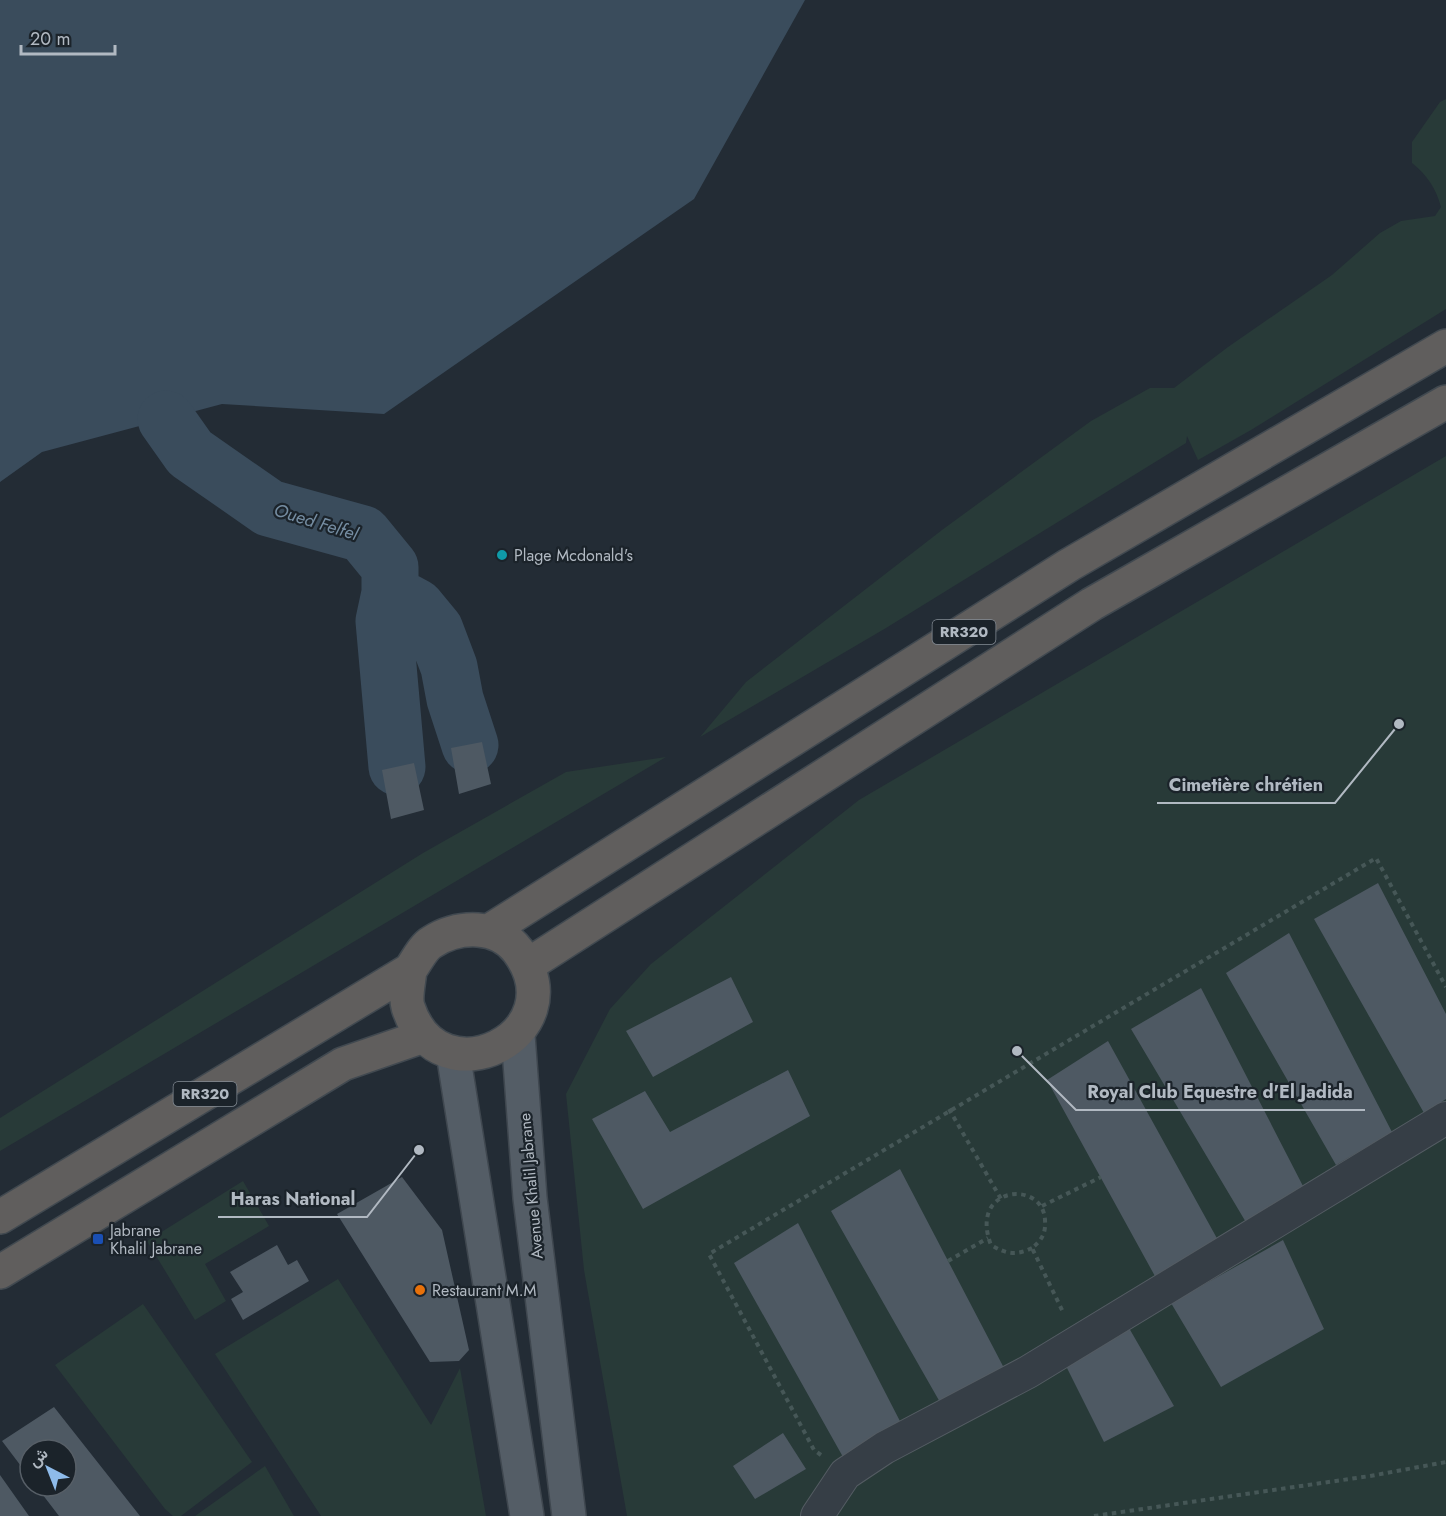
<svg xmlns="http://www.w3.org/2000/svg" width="1446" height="1516" font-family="Jost,Vazirmatn,sans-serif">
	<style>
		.green { fill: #283a38 }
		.water { fill: #3a4c5c }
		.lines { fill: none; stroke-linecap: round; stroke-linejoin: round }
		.river { stroke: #3a4c5c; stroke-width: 57 }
		.building { fill: #4e5963 }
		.minor-casing { stroke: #545c63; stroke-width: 34 }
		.primary-casing { stroke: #3f474f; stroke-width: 36 }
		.trunk-casing { stroke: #414950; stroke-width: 36 }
		.path { stroke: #465757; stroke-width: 4; stroke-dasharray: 4.5 4.5; stroke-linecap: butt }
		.minor { stroke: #363e46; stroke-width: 32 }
		.primary { stroke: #545d66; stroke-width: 33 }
		.trunk { stroke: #605e5d; stroke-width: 33 }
		.culture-dot { fill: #0f9aa8; stroke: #1b232a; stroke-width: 2 }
		.transit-dot { fill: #1a4fb4; stroke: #1b232a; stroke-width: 2 }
		.food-dot { fill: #e8710a; stroke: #1b232a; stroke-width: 2 }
		.labels { text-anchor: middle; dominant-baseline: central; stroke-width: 4.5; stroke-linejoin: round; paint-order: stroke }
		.shield { fill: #1b232a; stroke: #848c94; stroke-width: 1.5 }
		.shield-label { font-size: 15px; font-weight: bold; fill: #b1b9c2 }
		.poi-label { font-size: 16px; fill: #b1b9c2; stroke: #1b232a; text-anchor: start }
		.street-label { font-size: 16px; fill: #b1b9c2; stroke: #1b232a }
		.water-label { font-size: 18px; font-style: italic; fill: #758da2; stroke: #1b232a }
		.leader { fill: none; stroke: #b1b9c2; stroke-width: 2 }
		.callout-dot { fill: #b1b9c2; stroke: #1b232a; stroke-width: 2 }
		.callout-label { font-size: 18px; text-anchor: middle; font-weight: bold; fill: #b1b9c2; stroke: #1b232a; stroke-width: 4.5; stroke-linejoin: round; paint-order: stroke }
	</style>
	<rect width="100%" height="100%" fill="#232c35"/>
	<!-- green -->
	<path class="green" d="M1446,99V309L1251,430L1198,460L1187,436L1186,443L886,628L700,737L746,682L942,530L1091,421L1150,388H1174L1228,347L1332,275L1380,233L1401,221L1435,216L1441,207C1436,188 1427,175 1412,163V142L1440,102Z
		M1446,456V1516H627L584,1270L566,1094L610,1009L651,964L859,800Z
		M666,757L0,1151V1118L423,853L566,772Z
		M243,1181L269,1226L205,1264L226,1301L195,1320L147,1241Z
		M338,1279L431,1425L460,1368L486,1516H321L215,1354Z
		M143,1304L252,1462L181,1516H173L165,1509L55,1365Z
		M265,1466L294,1516H195Z"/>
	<!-- water -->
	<path class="water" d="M0,0H805L694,199L384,414L222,404L42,452L0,482Z"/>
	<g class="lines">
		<!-- river -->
		<path class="river" d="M166,419L190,453L269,508L363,534L390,567V593L384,621L397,767
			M390,593L416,607L435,630L449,667L455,699L470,745"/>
	</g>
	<!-- building -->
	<path class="building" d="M482,742L491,784L459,794L451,748Z
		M414,763L424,810L391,819L382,770Z
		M1378,883L1446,1014V1099L1424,1113L1314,919Z
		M1289,933L1392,1132L1336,1165L1226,973Z
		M731,977L753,1022L653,1077L626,1031Z
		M1201,988L1304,1188L1247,1224L1131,1029Z
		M1108,1041L1219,1242L1156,1278L1047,1080Z
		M788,1070L810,1116L643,1209L592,1119L645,1091L670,1132Z
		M900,1169L1004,1368L941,1404L831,1211Z
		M402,1177L442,1230L469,1350L459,1361L430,1362L337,1214Z
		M798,1223L903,1427L843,1457L734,1263Z
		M1283,1240L1324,1329L1221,1387L1171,1303Z
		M277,1245L288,1265L297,1260L309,1281L243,1320L231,1299L243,1292L230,1272Z
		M1129,1328L1174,1406L1104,1442L1066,1366Z
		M54,1407L140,1516H59L36,1486H66V1450H30V1478L2,1441Z
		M783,1433L806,1469L755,1499L733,1466Z
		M0,1475L29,1516H0Z"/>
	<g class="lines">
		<!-- minor casing -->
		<g class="minor-casing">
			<path id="minor" d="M817,1516L845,1474L884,1448L1028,1372L1446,1118"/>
		</g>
		<!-- primary casing -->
		<g class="primary-casing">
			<path id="primary" d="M518,1035L530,1198L569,1516
				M453,1053L527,1516"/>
		</g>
		<!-- trunk casing -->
		<g class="trunk-casing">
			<path id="trunk" d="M489,931L1069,565L1446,346
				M528,965L1092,604L1446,402
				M0,1217L410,970C416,962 423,947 432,942C459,925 498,924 518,951C579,1034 439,1104 408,1007C405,997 409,981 410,970
				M0,1272L343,1064L424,1036"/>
		</g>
		<!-- path -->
		<path class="path" d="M949,1109L1001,1199
			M1042,1206L1101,1177
			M1032,1248C1016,1256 1006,1254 991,1245C968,1186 1043,1179 1045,1220C1046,1233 1042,1240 1032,1248L1064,1314
			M948,1261L988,1238
			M821,1455L814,1450L709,1254L1376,858L1446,987
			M1094,1516L1370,1476L1446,1462"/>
		<!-- minor -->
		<use href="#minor" class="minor"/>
		<!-- primary -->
		<use href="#primary" class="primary"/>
		<!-- trunk -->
		<use href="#trunk" class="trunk"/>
	</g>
	<!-- markers -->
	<circle class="culture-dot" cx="502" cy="555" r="6"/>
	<rect class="transit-dot" x="92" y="1233" width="12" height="12" rx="3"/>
	<circle class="food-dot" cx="420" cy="1290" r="6"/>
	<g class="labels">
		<!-- shield labels -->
		<g class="shield">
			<rect x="932.5" y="620" width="63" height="24" rx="4.5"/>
			<rect x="173.5" y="1082" width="63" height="24" rx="4.5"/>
		</g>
		<g class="shield-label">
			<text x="964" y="632">RR320</text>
			<text x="205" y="1094">RR320</text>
		</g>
		<!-- poi labels -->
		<g class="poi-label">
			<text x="514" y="555">Plage Mcdonald's</text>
			<text x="110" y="1230">Jabrane<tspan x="110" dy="18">Khalil Jabrane</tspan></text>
			<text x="432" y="1290">Restaurant M.M</text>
		</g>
		<!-- street labels -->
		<g class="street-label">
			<text transform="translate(531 1186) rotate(-95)">Avenue Khalil Jabrane</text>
		</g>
		<!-- water labels -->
		<g class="water-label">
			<text transform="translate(316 522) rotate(17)">Oued Felfel</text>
		</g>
	</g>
	<!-- callouts -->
	<path class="leader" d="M1399 724L1335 803H1157M1017 1051L1076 1110H1365M419 1150L367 1217H218"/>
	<g class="callout-dot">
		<circle cx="1399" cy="724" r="6"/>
		<circle cx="1017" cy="1051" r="6"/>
		<circle cx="419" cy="1150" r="6"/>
	</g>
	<g class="callout-label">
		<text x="1246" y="791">Cimetière chrétien</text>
		<text x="1220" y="1098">Royal Club Equestre d'El Jadida</text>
		<text x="293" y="1205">Haras National</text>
	</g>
	<!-- north arrow -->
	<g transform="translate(48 1468) rotate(318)"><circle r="28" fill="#1b232a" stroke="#575f67" stroke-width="1.5"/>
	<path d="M0-4.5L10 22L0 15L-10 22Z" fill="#8ebbea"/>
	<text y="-9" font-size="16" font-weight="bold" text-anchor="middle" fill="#b1b9c2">ش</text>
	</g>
	<!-- scale -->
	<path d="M21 45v9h94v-9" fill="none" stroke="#b1b9c2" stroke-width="3"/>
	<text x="30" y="45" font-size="18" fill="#b1b9c2" stroke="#1b232a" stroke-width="4.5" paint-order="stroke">20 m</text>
</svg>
